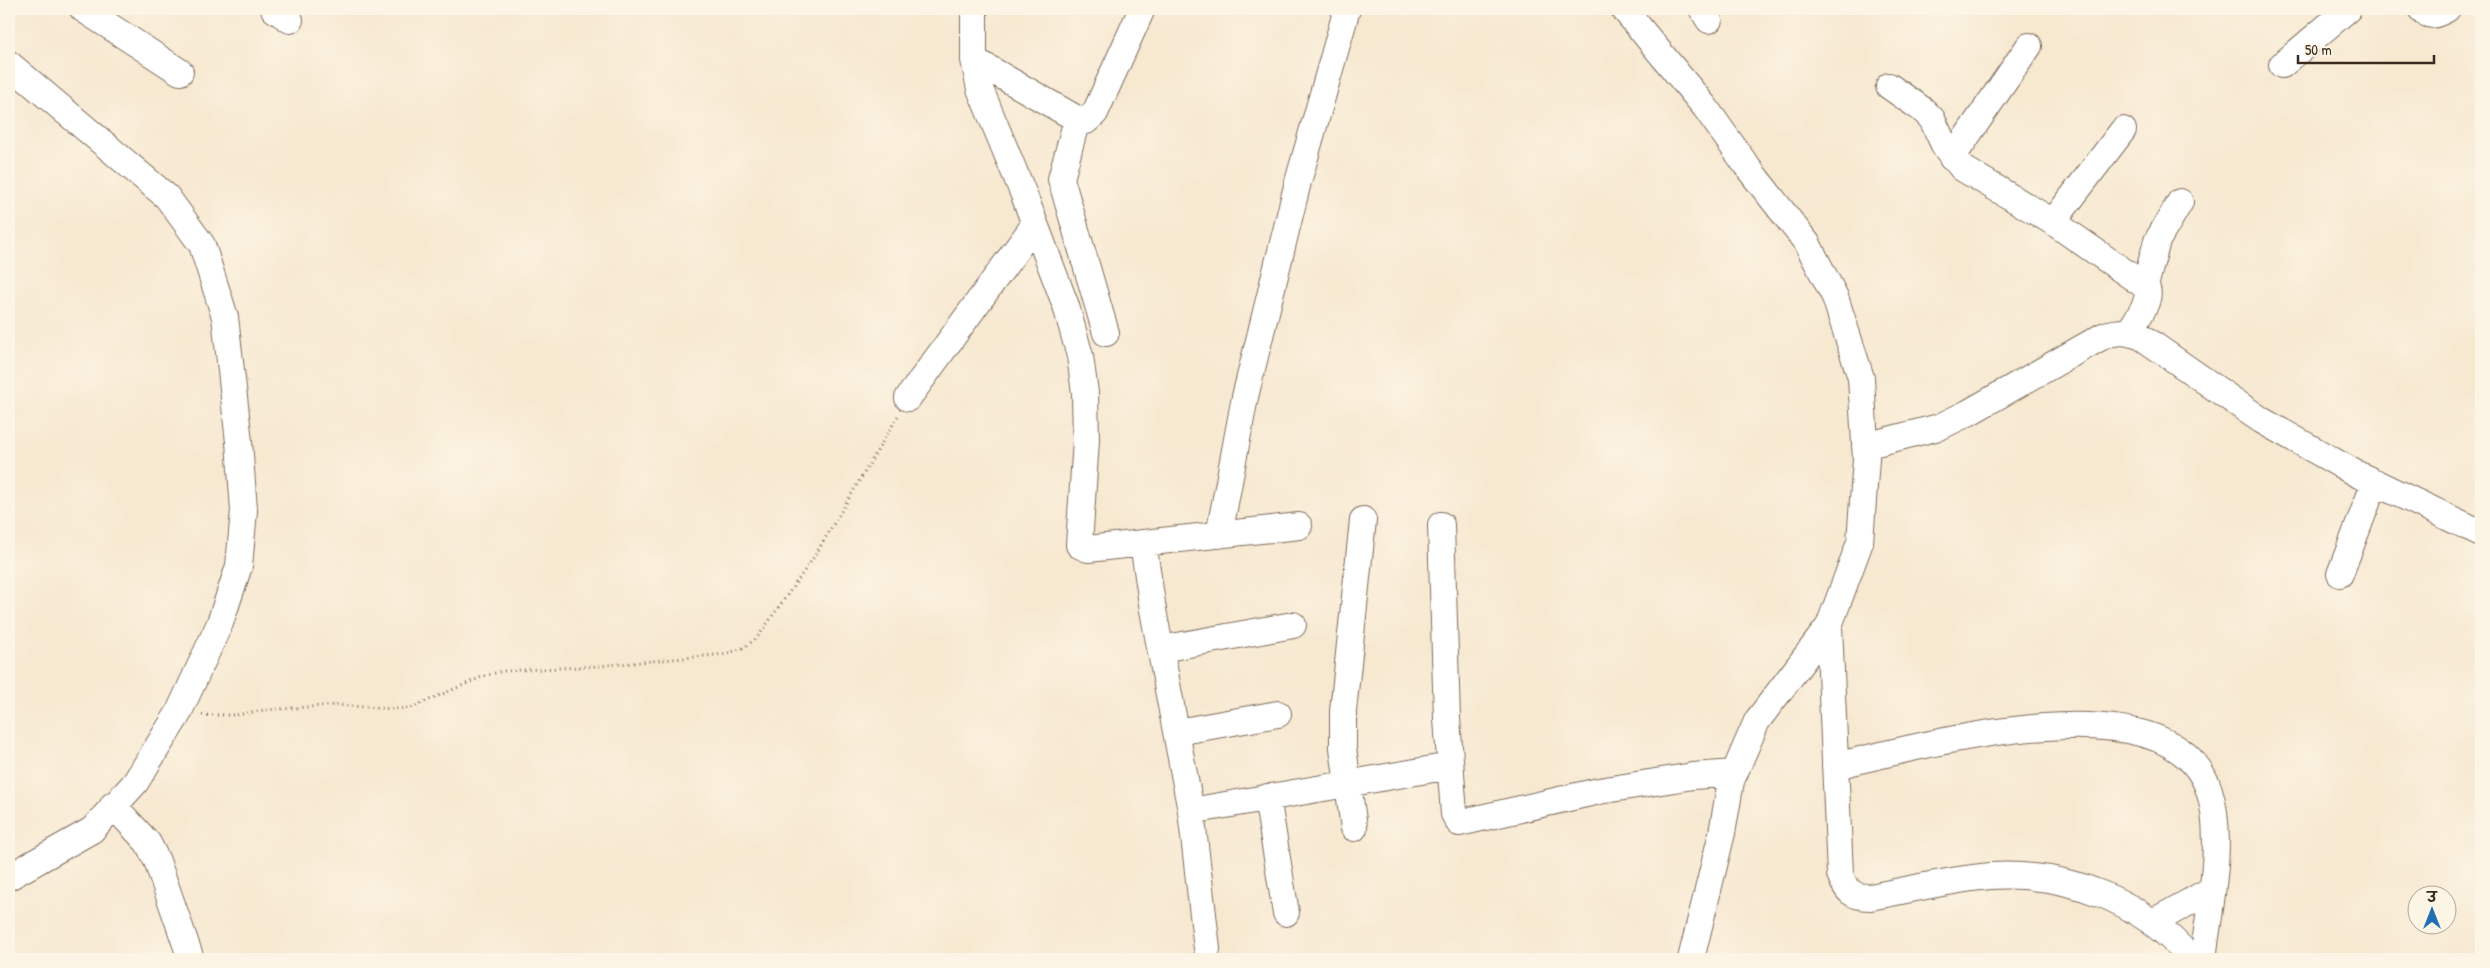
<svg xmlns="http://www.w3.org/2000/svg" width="2490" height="968" font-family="'Patrick Hand','Playpen Sans Deva',sans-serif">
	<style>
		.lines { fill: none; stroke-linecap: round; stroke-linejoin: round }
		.minor-casing { stroke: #7d6c5c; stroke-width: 28 }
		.path { stroke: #7d6c5c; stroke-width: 3; stroke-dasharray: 1 4; stroke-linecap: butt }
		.minor { stroke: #fff; stroke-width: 26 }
	</style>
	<rect width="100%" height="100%" fill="#fcf5e5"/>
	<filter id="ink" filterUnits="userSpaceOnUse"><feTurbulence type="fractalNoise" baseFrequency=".02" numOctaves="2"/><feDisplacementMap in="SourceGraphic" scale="10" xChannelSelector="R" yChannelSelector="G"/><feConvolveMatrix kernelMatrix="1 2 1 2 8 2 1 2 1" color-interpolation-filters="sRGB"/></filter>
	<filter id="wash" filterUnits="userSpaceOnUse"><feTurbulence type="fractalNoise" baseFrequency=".0096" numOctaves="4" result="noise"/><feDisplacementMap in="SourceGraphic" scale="20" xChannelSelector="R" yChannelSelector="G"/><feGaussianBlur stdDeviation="1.12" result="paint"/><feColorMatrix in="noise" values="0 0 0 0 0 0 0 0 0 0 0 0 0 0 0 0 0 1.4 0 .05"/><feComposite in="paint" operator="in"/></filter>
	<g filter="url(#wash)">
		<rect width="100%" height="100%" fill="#f7e8d0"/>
	</g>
	<g filter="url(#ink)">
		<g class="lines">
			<!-- minor casing -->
			<g class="minor-casing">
				<path id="minor" d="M83,9L180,72
					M274,9L290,20
					M974,9V60L980,89L1024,195L1066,306L1080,356L1085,393L1086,440L1079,545L1088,549L1299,526
					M1624,9L1705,107L1749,169L1807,243L1835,297L1861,378L1866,459L1860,542L1829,626L1757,721L1731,781L1722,833L1691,959
					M1702,9L1709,20
					M2421,9C2429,19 2438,14 2447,9
					M974,60L1077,119L1086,121L1095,113L1142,9
					M9,64L167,197L202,245L225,317L239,442L244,510L239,566L220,623L178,714L135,783L92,830L9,877
					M2282,65L2348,9
					M1889,86L1923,110L1932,119L1945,147L1962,168L2053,222L2145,286C2155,297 2135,321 2129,332
					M1077,119L1061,179L1106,333
					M1952,158L2029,46
					M2053,222L2123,130
					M2145,286L2157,241L2180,202
					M908,398L1035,224
					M1865,446L1939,427L1968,413L2103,336C2118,330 2128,332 2142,337L2261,420L2355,473L2481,533
					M1441,525L1447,719L1454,814L1459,823L1599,791L1693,776L1735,773
					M1219,535L1245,397L1298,182L1347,9
					M1143,543L1153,610L1191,811L1207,949
					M2340,574L2375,482
					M1829,626L1840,874C1846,891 1852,897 1870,897C1909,890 1951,879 1991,876C2068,872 2141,900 2191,959
					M1161,649L1293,625
					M1177,732L1278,714
					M1835,766C1919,747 2170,674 2209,790C2225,839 2209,909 2203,959
					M1267,797L1286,913
					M113,805L148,843L157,861L191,959
					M1191,811L1450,766
					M1354,828L1343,748V711L1363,520
					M2153,922L2211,890"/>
			</g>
			<!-- path -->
			<path class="path" d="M202,715H236L264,710L337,705L395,709L411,708L484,676L503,671L599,666L726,654L743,648L757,638L814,557L898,416"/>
			<!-- minor -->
			<use href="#minor" class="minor"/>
		</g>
	</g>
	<!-- margin -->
	<rect width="2490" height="968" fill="none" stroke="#fcf5e5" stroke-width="30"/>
	<!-- north arrow -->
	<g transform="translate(2432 910)"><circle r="24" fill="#fcf5e5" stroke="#afa495"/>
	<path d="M0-4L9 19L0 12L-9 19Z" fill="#1f6fb2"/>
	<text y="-8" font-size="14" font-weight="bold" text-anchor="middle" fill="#3b2a1e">उ</text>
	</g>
	<!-- scale -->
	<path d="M2298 55v8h136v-8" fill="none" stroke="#3b2a1e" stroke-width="2.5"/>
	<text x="2305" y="55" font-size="15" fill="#3b2a1e" stroke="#fcf5e5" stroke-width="4" paint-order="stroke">50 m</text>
</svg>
